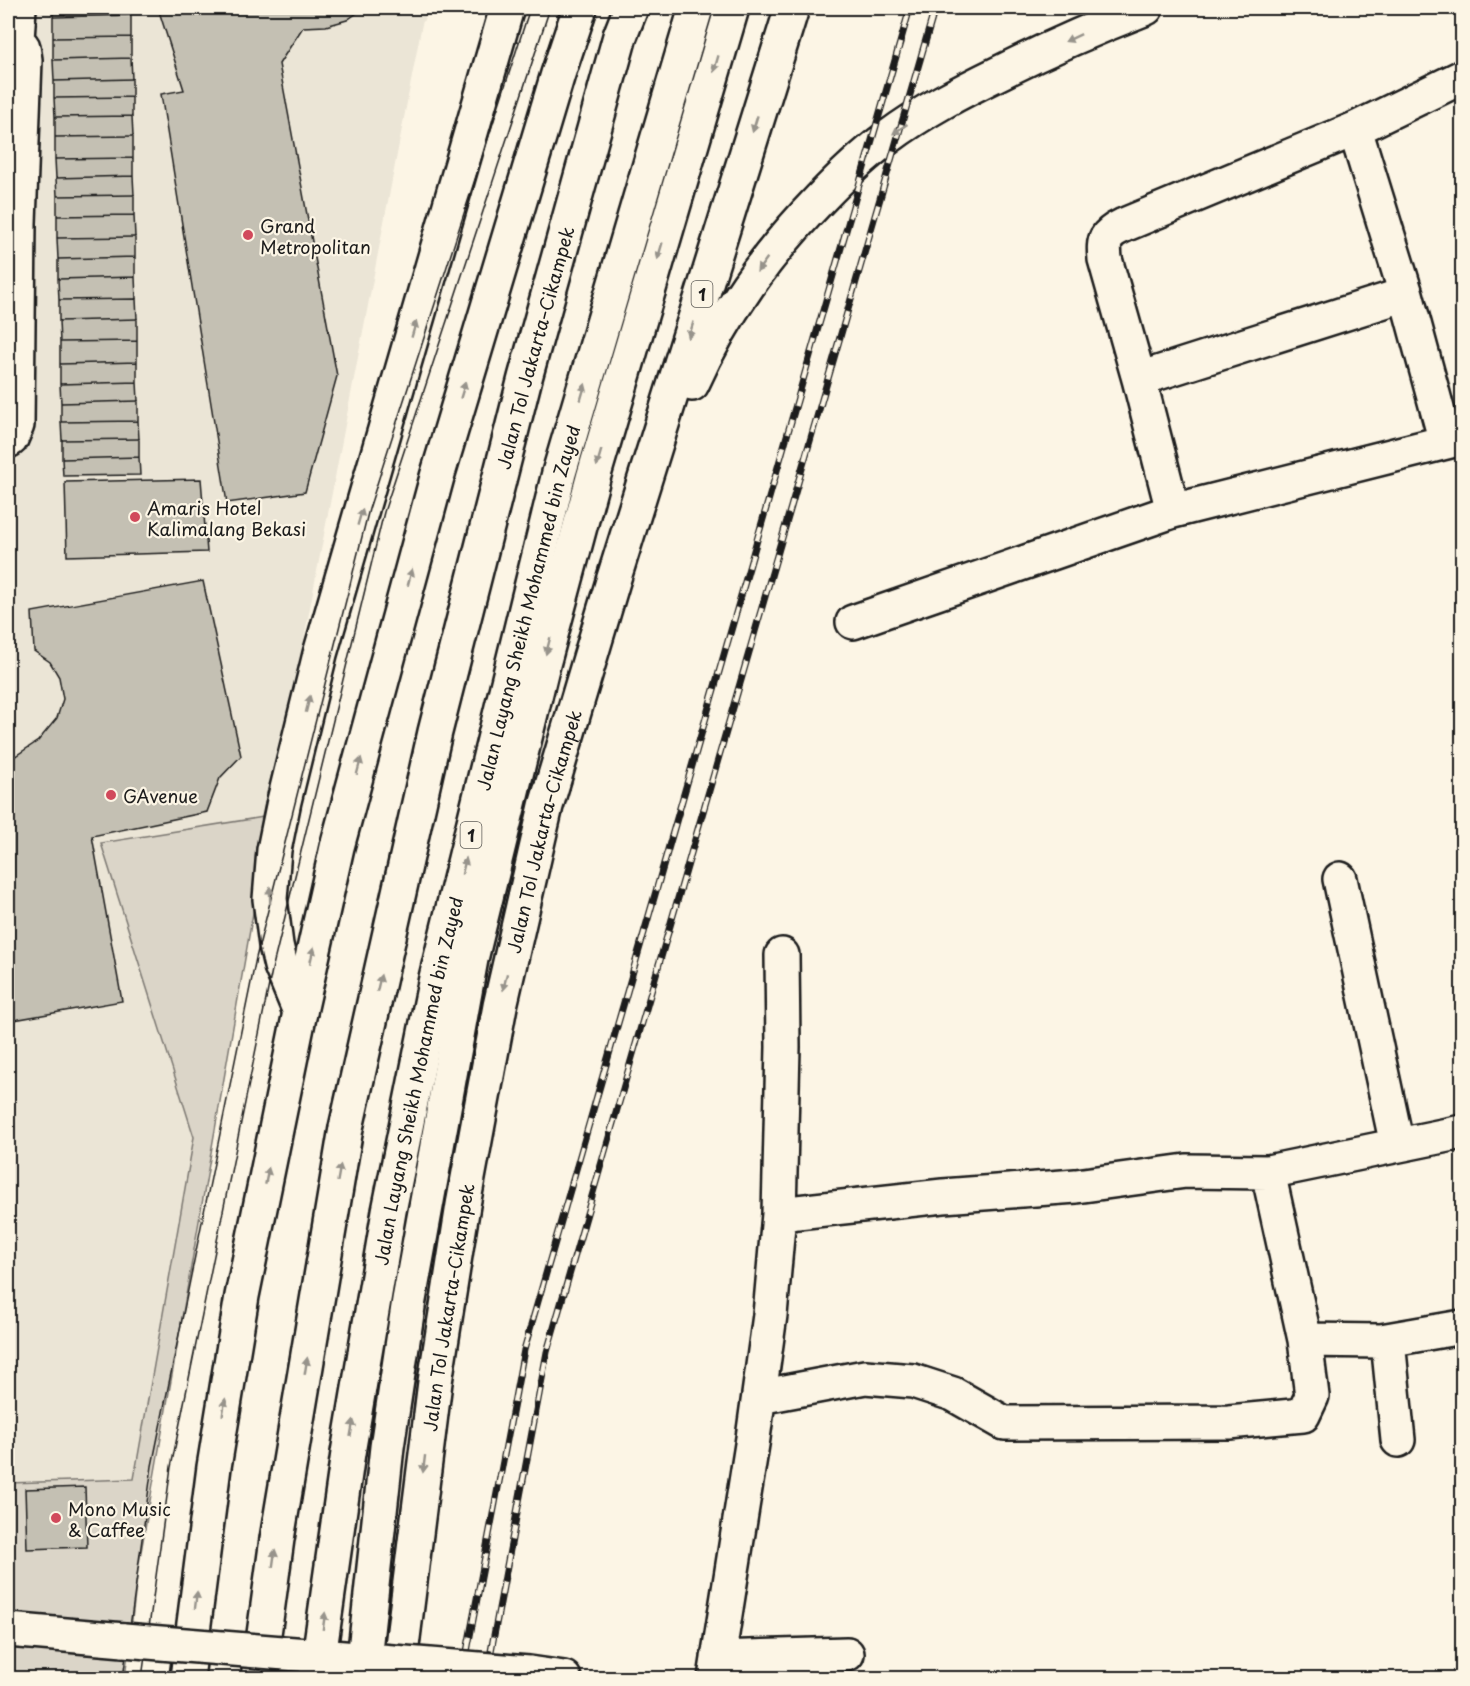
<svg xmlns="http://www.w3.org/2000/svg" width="1470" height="1686" font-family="'Playpen Sans',sans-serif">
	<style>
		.built { fill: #ebe5d6 }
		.green { fill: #dbd5c8; stroke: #7c7872; stroke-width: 1.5 }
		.building { fill: #c4c0b3; stroke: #1c1c1c; stroke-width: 1.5 }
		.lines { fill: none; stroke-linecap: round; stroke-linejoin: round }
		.minor-casing { stroke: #1c1c1c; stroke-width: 38 }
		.highway-casing { stroke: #1c1c1c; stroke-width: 38 }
		.minor { stroke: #fcf5e5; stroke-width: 33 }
		.highway { stroke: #fcf5e5; stroke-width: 33 }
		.tram { stroke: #1c1c1c; stroke-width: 1.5 }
		.rail-casing { stroke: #1c1c1c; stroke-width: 7 }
		.rail { stroke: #fcf5e5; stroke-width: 4.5; stroke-dasharray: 14; stroke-linecap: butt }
		.minor-bridge-casing { stroke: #1c1c1c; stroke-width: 38; stroke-linecap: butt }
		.highway-bridge-casing { stroke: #1c1c1c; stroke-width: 38; stroke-linecap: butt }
		.minor-bridge { stroke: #fcf5e5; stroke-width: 33 }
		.highway-bridge { stroke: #fcf5e5; stroke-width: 33 }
		.oneway { fill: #97938b }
		.poi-dot { fill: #d1495b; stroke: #fcf5e5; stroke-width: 2 }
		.labels { text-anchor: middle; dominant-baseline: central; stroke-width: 4.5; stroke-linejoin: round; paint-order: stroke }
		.shield { fill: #fcf5e5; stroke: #5f5d58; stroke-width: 1.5 }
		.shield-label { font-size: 16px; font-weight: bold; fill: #1c1c1c }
		.poi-label { font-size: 18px; fill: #1c1c1c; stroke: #fcf5e5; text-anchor: start }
		.street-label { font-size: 18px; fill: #1c1c1c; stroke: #fcf5e5 }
	</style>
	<rect width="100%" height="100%" fill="#fcf5e5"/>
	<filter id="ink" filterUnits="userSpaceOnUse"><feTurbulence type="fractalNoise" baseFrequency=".0167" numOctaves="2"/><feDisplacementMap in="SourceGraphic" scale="12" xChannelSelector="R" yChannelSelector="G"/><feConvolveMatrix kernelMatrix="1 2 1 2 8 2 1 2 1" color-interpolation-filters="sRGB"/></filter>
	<g filter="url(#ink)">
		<!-- built -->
		<path class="built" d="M8,8H429L422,24L270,816L101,844L194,1137L134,1479L8,1483Z"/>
		<!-- green -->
		<path class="green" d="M270,816L138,1569L125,1678H8V1483L134,1479L194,1137L101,843Z"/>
		<!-- building -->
		<path class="building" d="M53,8H130L131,15L53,17Z
			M158,8H364L347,20L326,26L303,27L279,64L337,376L305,492L227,503L161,94L184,90Z
			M131,15V37L53,38V17Z
			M131,37V58L53,60V38Z
			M131,58L132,79L54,81L53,60Z
			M132,79V97L54,98V81Z
			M132,97V116L55,117L54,98Z
			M132,116L133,136L55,137V117Z
			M133,136V158L55,159V137Z
			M133,158V176L56,178L55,159Z
			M133,176L134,195L57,196L56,178Z
			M134,195V215L57,216V196Z
			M134,215L135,237L57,238V216Z
			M135,237V257L58,259L57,238Z
			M135,257V277L58,279V259Z
			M135,277L136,299L59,300L58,279Z
			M136,299L137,319L59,321V300Z
			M137,319V341L60,342L59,321Z
			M137,341V362L60,364V342Z
			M137,362V382L60,384V364Z
			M137,382L138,401L61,403L60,384Z
			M138,401V421L61,422V403Z
			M138,421L139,439L62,440L61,422Z
			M139,439V457L62,459V440Z
			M139,457L140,475L63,476L62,459Z
			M201,479L207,552L67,556L65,482Z
			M203,581L241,756L220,778L207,812L92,836L122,1001L8,1021V761L38,741L57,718L63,699L59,677L50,662L34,651L32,612Z
			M85,1487L87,1547L27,1549L25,1489Z"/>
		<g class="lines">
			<!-- minor casing -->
			<g class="minor-casing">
				<path id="minor" d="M8,39L17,40L23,47L25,60L19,223L17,425L11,439L8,441
					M17,40L19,8
					M1355,129L1406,294L1446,442
					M1139,379L1406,294
					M1173,511L1139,379L1105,259C1103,239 1105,234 1124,225L1355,129L1462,77
					M853,622L1173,511L1462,438
					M1340,879L1397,1145
					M779,1214L783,1047L782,955
					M1305,1340L1381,1341L1386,1345L1389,1351L1398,1440
					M1381,1341L1462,1327
					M759,1397L865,1377L913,1381L953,1394L1004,1423L1229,1422L1303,1415L1312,1396L1305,1340L1268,1172
					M8,1630L124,1640
					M718,1658L847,1654
					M529,1673L564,1678
					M715,1678L753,1438L770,1315L779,1214L943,1196L1076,1186L1186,1171L1268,1172L1462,1132"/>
			</g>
			<!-- highway casing -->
			<g class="highway-casing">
				<g id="highway">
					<path d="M692,384C724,313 766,255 820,199C841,177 863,156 887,138C923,111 962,91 1001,72C1049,48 1097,27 1146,8"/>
					<path d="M300,1012L281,966L276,945L270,899L274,850L284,801L320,654L507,8"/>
					<path d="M187,1678L214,1467L242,1296L300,1012L337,847L437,477L558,74L580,8"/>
					<path id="s1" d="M258,1678L277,1539L346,1128L435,732L525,378L620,36L631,8"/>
					<path id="s2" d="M398,1678L435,1382L463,1205L500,1006L546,806L613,581L792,8"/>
				</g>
			</g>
			<!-- minor -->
			<use href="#minor" class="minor"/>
			<!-- highway -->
			<use href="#highway" class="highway"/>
			<!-- tram -->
			<path class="tram" d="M123,1678L152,1466L256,958L369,509L530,8
				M142,1678L171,1467L272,970L384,512L550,8"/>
			<!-- rail casing -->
			<g class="rail-casing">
				<path id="rail" d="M462,1678L524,1350L910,8
					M486,1678L547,1352L935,8"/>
			</g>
			<!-- rail -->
			<use href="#rail" class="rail"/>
			<!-- minor-bridge casing -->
			<g class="minor-bridge-casing">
				<path id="minor-bridge" d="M124,1640L529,1673"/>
			</g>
			<!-- highway-bridge casing -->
			<g class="highway-bridge-casing">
				<g id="highway-bridge">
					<path id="s3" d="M316,1678L348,1453L389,1211L436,978L559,473L696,8"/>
					<path d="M362,1678L387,1447L409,1300L471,959L541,672L593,478L732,8"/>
				</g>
			</g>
			<!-- minor-bridge -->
			<use href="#minor-bridge" class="minor-bridge"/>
			<!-- highway-bridge -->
			<use href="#highway-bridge" class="highway-bridge"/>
		</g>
		<!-- one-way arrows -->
		<defs><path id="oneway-solid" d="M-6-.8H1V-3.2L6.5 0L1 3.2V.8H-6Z" transform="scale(1.5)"/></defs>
		<g class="oneway">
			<use href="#oneway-solid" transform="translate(1073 38) rotate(155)"/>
			<use href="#oneway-solid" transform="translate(716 64) rotate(106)"/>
			<use href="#oneway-solid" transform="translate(755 124) rotate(107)"/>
			<use href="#oneway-solid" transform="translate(900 129) rotate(146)"/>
			<use href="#oneway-solid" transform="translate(660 251) rotate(106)"/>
			<use href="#oneway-solid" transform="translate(762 265) rotate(126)"/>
			<use href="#oneway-solid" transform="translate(414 329) rotate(-74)"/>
			<use href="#oneway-solid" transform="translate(691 330) rotate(107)"/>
			<use href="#oneway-solid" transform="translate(463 390) rotate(-73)"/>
			<use href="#oneway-solid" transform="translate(583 392) rotate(-74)"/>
			<use href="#oneway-solid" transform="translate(599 458) rotate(106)"/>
			<use href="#oneway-solid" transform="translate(360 517) rotate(-74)"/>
			<use href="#oneway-solid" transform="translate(410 577) rotate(-75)"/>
			<use href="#oneway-solid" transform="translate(548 646) rotate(105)"/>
			<use href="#oneway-solid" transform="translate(308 704) rotate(-76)"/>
			<use href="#oneway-solid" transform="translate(359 766) rotate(-75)"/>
			<use href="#oneway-solid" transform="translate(464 866) rotate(-76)"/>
			<use href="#oneway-solid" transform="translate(270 895) rotate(-91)"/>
			<use href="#oneway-solid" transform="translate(312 955) rotate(-77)"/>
			<use href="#oneway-solid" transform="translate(505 982) rotate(103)"/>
			<use href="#oneway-solid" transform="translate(379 983) rotate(-77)"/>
			<use href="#oneway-solid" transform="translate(339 1173) rotate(-80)"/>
			<use href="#oneway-solid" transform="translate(267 1176) rotate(-79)"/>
			<use href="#oneway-solid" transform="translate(306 1366) rotate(-81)"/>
			<use href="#oneway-solid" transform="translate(224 1407) rotate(-81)"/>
			<use href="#oneway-solid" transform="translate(352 1428) rotate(-80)"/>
			<use href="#oneway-solid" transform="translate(424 1464) rotate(97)"/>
			<use href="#oneway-solid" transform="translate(274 1558) rotate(-82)"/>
			<use href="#oneway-solid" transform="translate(196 1600) rotate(-83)"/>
			<use href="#oneway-solid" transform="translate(324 1621) rotate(-82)"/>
		</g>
	</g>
	<!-- markers -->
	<g class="poi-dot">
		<circle cx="248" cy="235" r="6"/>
		<circle cx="135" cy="517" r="6"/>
		<circle cx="111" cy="795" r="6"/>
		<circle cx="56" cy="1518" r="6"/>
	</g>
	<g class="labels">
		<!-- shield labels -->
		<g class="shield">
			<rect x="691.5" y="281" width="21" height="26" rx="4.5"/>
			<rect x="460.5" y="822" width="21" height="26" rx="4.5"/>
		</g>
		<g class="shield-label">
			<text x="702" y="294">1</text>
			<text x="471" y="835">1</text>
		</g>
		<!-- poi labels -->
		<g class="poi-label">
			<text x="260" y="225">Grand<tspan x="260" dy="21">Metropolitan</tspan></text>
			<text x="147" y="507">Amaris Hotel<tspan x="147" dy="21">Kalimalang Bekasi</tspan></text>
			<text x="123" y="795">GAvenue</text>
			<text x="68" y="1508">Mono Music<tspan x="68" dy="21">&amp; Caffee</tspan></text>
		</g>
		<!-- street labels -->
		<g class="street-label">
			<text stroke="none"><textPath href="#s1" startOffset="1360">Jalan Tol Jakarta–Cikampek</textPath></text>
			<text stroke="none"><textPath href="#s3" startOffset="1092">Jalan Layang Sheikh Mohammed bin Zayed</textPath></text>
			<text stroke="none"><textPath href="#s2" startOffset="860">Jalan Tol Jakarta–Cikampek</textPath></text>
			<text stroke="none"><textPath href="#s3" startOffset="606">Jalan Layang Sheikh Mohammed bin Zayed</textPath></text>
			<text stroke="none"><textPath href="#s2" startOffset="374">Jalan Tol Jakarta–Cikampek</textPath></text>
		</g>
	</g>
	<!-- margin -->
	<rect width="1470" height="1686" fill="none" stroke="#fcf5e5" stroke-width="30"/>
	<rect x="15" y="15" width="1440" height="1656" fill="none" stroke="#1c1c1c" stroke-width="2" filter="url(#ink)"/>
</svg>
